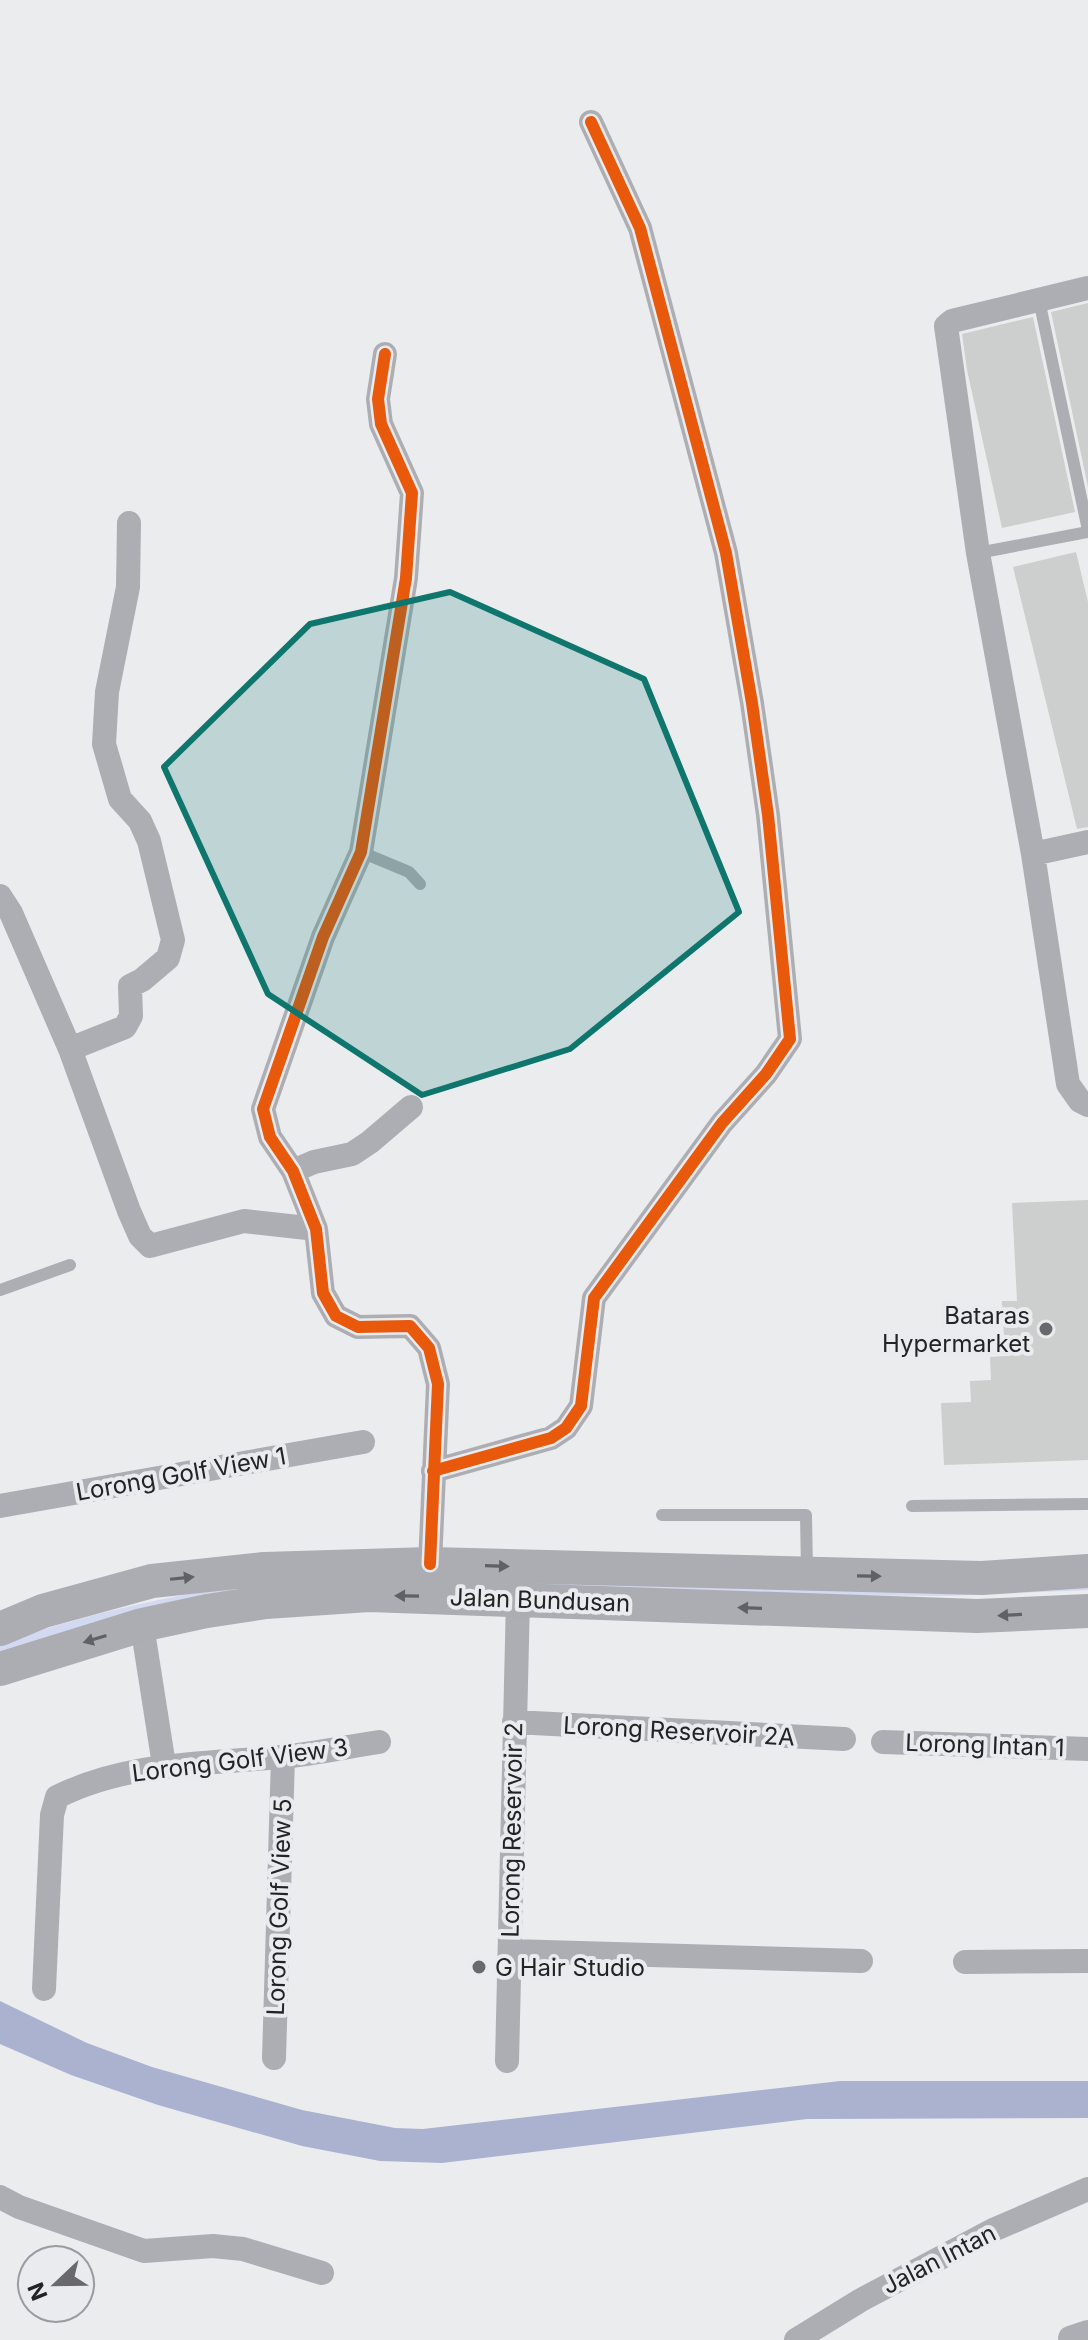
<svg xmlns="http://www.w3.org/2000/svg" width="1088" height="2340" font-family="Inter,sans-serif">
	<style>
		.green { fill: #d3d9f1 }
		.water { fill: #abb2d0 }
		.building { fill: #cdcece }
		.lines { fill: none; stroke-linecap: round; stroke-linejoin: round }
		.service { stroke: #adaeb4; stroke-width: 12 }
		.minor { stroke: #adaeb4; stroke-width: 24 }
		.secondary { stroke: #abadb3; stroke-width: 34 }
		.cycleway-casing { stroke: #eaebef; stroke-width: 17 }
		.cycleway { stroke: #e8590c; stroke-width: 12 }
		.oneway { fill: #606165 }
		.marked { fill: #0f766e; fill-opacity: 0.2; stroke: #0f766e; stroke-width: 6; stroke-linejoin: round }
		.poi-dot { fill: #69696b; stroke: #eaebef; stroke-width: 3 }
		.labels { text-anchor: middle; dominant-baseline: central; stroke-width: 8; stroke-linejoin: round; paint-order: stroke }
		.poi-label { font-size: 24px; fill: #232325; stroke: #eaebef; text-anchor: end }
		.street-label { font-size: 24px; fill: #232325; stroke: #eaebef }
	</style>
	<rect width="100%" height="100%" fill="#ebecee"/>
	<!-- green -->
	<path class="green" d="M248,1583H1088V1590L946,1596L844,1595L109,1619L0,1652V1645C80,1614 164,1598 248,1583Z"/>
	<!-- water -->
	<path class="water" d="M0,2001L87,2043L152,2067L302,2110L395,2128L423,2129L840,2081H1088V2118L807,2119L442,2163L380,2161L302,2146L158,2105L71,2075L0,2044Z"/>
	<!-- building -->
	<path class="building" d="M1088,303V487L1051,312Z
		M1033,317L1075,512L1002,528L967,370L962,334Z
		M1076,552L1088,602V827L1077,829L1013,567Z
		M1088,1200V1460L944,1465L941,1403L971,1402L970,1381L991,1380L990,1357L1005,1356L1002,1301H1017L1012,1203Z"/>
	<g class="lines">
		<!-- service -->
		<path class="service" d="M1039,300L1088,530
			M978,553L1088,532
			M361,852L409,872L420,884
			M0,1290L70,1265
			M912,1506L1088,1504
			M662,1515H806L807,1571"/>
		<!-- minor -->
		<path class="minor" d="M1088,288L952,321L946,326L978,553L1033,854L1068,1084L1080,1101L1088,1105
			M385,354L378,399L381,424L412,493L406,578L361,852L323,937L263,1109L270,1137L293,1171L316,1229L323,1293L336,1316L358,1327L410,1326L429,1348L438,1384L430,1564
			M1033,854L1088,842
			M0,896L11,913L70,1049L129,1211L140,1236L150,1246L244,1221L316,1229
			M70,1049L125,1027L131,1016L130,986L142,980L168,958L173,940L149,841L140,821L120,799L104,744L107,692L128,587L129,523
			M293,1171L314,1162L352,1154L370,1142L411,1107
			M433,1471L551,1438L566,1428L581,1406L594,1298L722,1123L766,1074L790,1039L768,815L752,703L726,553L640,228L591,122
			M0,1506L363,1442
			M142,1625L164,1765
			M514,1722L844,1739
			M883,1742L1088,1749
			M510,1951L861,1961
			M965,1962L1088,1961
			M44,1989L52,1815L57,1797C126,1762 205,1764 281,1757C313,1754 346,1747 379,1742
			M274,2058L283,1757
			M507,2061L518,1599
			M0,2197L19,2207L144,2251L213,2246L243,2249L322,2273
			M1070,2338L1088,2332
			M796,2340L861,2300L993,2230L1088,2189"/>
		<!-- secondary -->
		<path class="secondary" d="M0,1629L43,1611L152,1581L264,1569L430,1564L982,1578L1088,1571
			M0,1669L142,1625L207,1611L266,1602L369,1595L977,1616L1088,1611"/>
		<!-- cycleway casing -->
		<g class="cycleway-casing">
			<path id="cycleway" d="M385,354L378,399L381,424L412,493L406,578L361,852L323,937L263,1109L270,1137L293,1171L316,1229L323,1293L336,1316L358,1327L410,1326L429,1348L438,1384L430,1564
				M433,1471L551,1438L566,1428L581,1406L594,1298L722,1123L766,1074L790,1039L768,815L752,703L726,553L640,228L591,122"/>
		</g>
		<!-- cycleway -->
		<use href="#cycleway" class="cycleway"/>
	</g>
	<!-- one-way arrows -->
	<defs><path id="oneway-solid" d="M-6-.8H1V-3.2L6.5 0L1 3.2V.8H-6Z" transform="scale(2)"/></defs>
	<g class="oneway">
		<use href="#oneway-solid" transform="translate(497 1566) rotate(2)"/>
		<use href="#oneway-solid" transform="translate(869 1576) rotate(1)"/>
		<use href="#oneway-solid" transform="translate(182 1578) rotate(-6)"/>
		<use href="#oneway-solid" transform="translate(407 1596) rotate(-179)"/>
		<use href="#oneway-solid" transform="translate(750 1608) rotate(-178)"/>
		<use href="#oneway-solid" transform="translate(1010 1615) rotate(177)"/>
		<use href="#oneway-solid" transform="translate(95 1639) rotate(163)"/>
	</g>
	<!-- marked area -->
	<path class="marked" d="M450,592L644,679L739,912L570,1049L422,1095L268,994L164,767L310,624Z"/>
	<!-- markers -->
	<g class="poi-dot">
		<circle cx="1046" cy="1329" r="8"/>
		<circle cx="479" cy="1967" r="8"/>
	</g>
	<g class="labels">
		<!-- poi labels -->
		<g class="poi-label">
			<text x="1030" y="1315">Bataras<tspan x="1030" dy="28">Hypermarket</tspan></text>
			<text x="495" y="1967" text-anchor="start">G Hair Studio</text>
		</g>
		<!-- street labels -->
		<g class="street-label">
			<text transform="translate(181 1474) rotate(-10)">Lorong Golf View 1</text>
			<text transform="translate(540 1600) rotate(2)">Jalan Bundusan</text>
			<text transform="translate(679 1731) rotate(3)">Lorong Reservoir 2A</text>
			<text transform="translate(985 1745) rotate(2)">Lorong Intan 1</text>
			<text transform="translate(240 1760) rotate(-7)">Lorong Golf View 3</text>
			<text transform="translate(512 1830) rotate(-89)">Lorong Reservoir 2</text>
			<text transform="translate(279 1907) rotate(-88)">Lorong Golf View 5</text>
			<text transform="translate(939 2259) rotate(-27)">Jalan Intan</text>
		</g>
	</g>
	<!-- north arrow -->
	<g transform="translate(56 2284) rotate(248)"><circle r="38" fill="#eaebef" stroke="#9a9b9e" stroke-width="2"/>
	<path d="M0-6L14 30L0 20L-14 30Z" fill="#69696b"/>
	<text y="-12" font-size="22" font-weight="bold" text-anchor="middle" fill="#232325">N</text>
	</g>
</svg>
